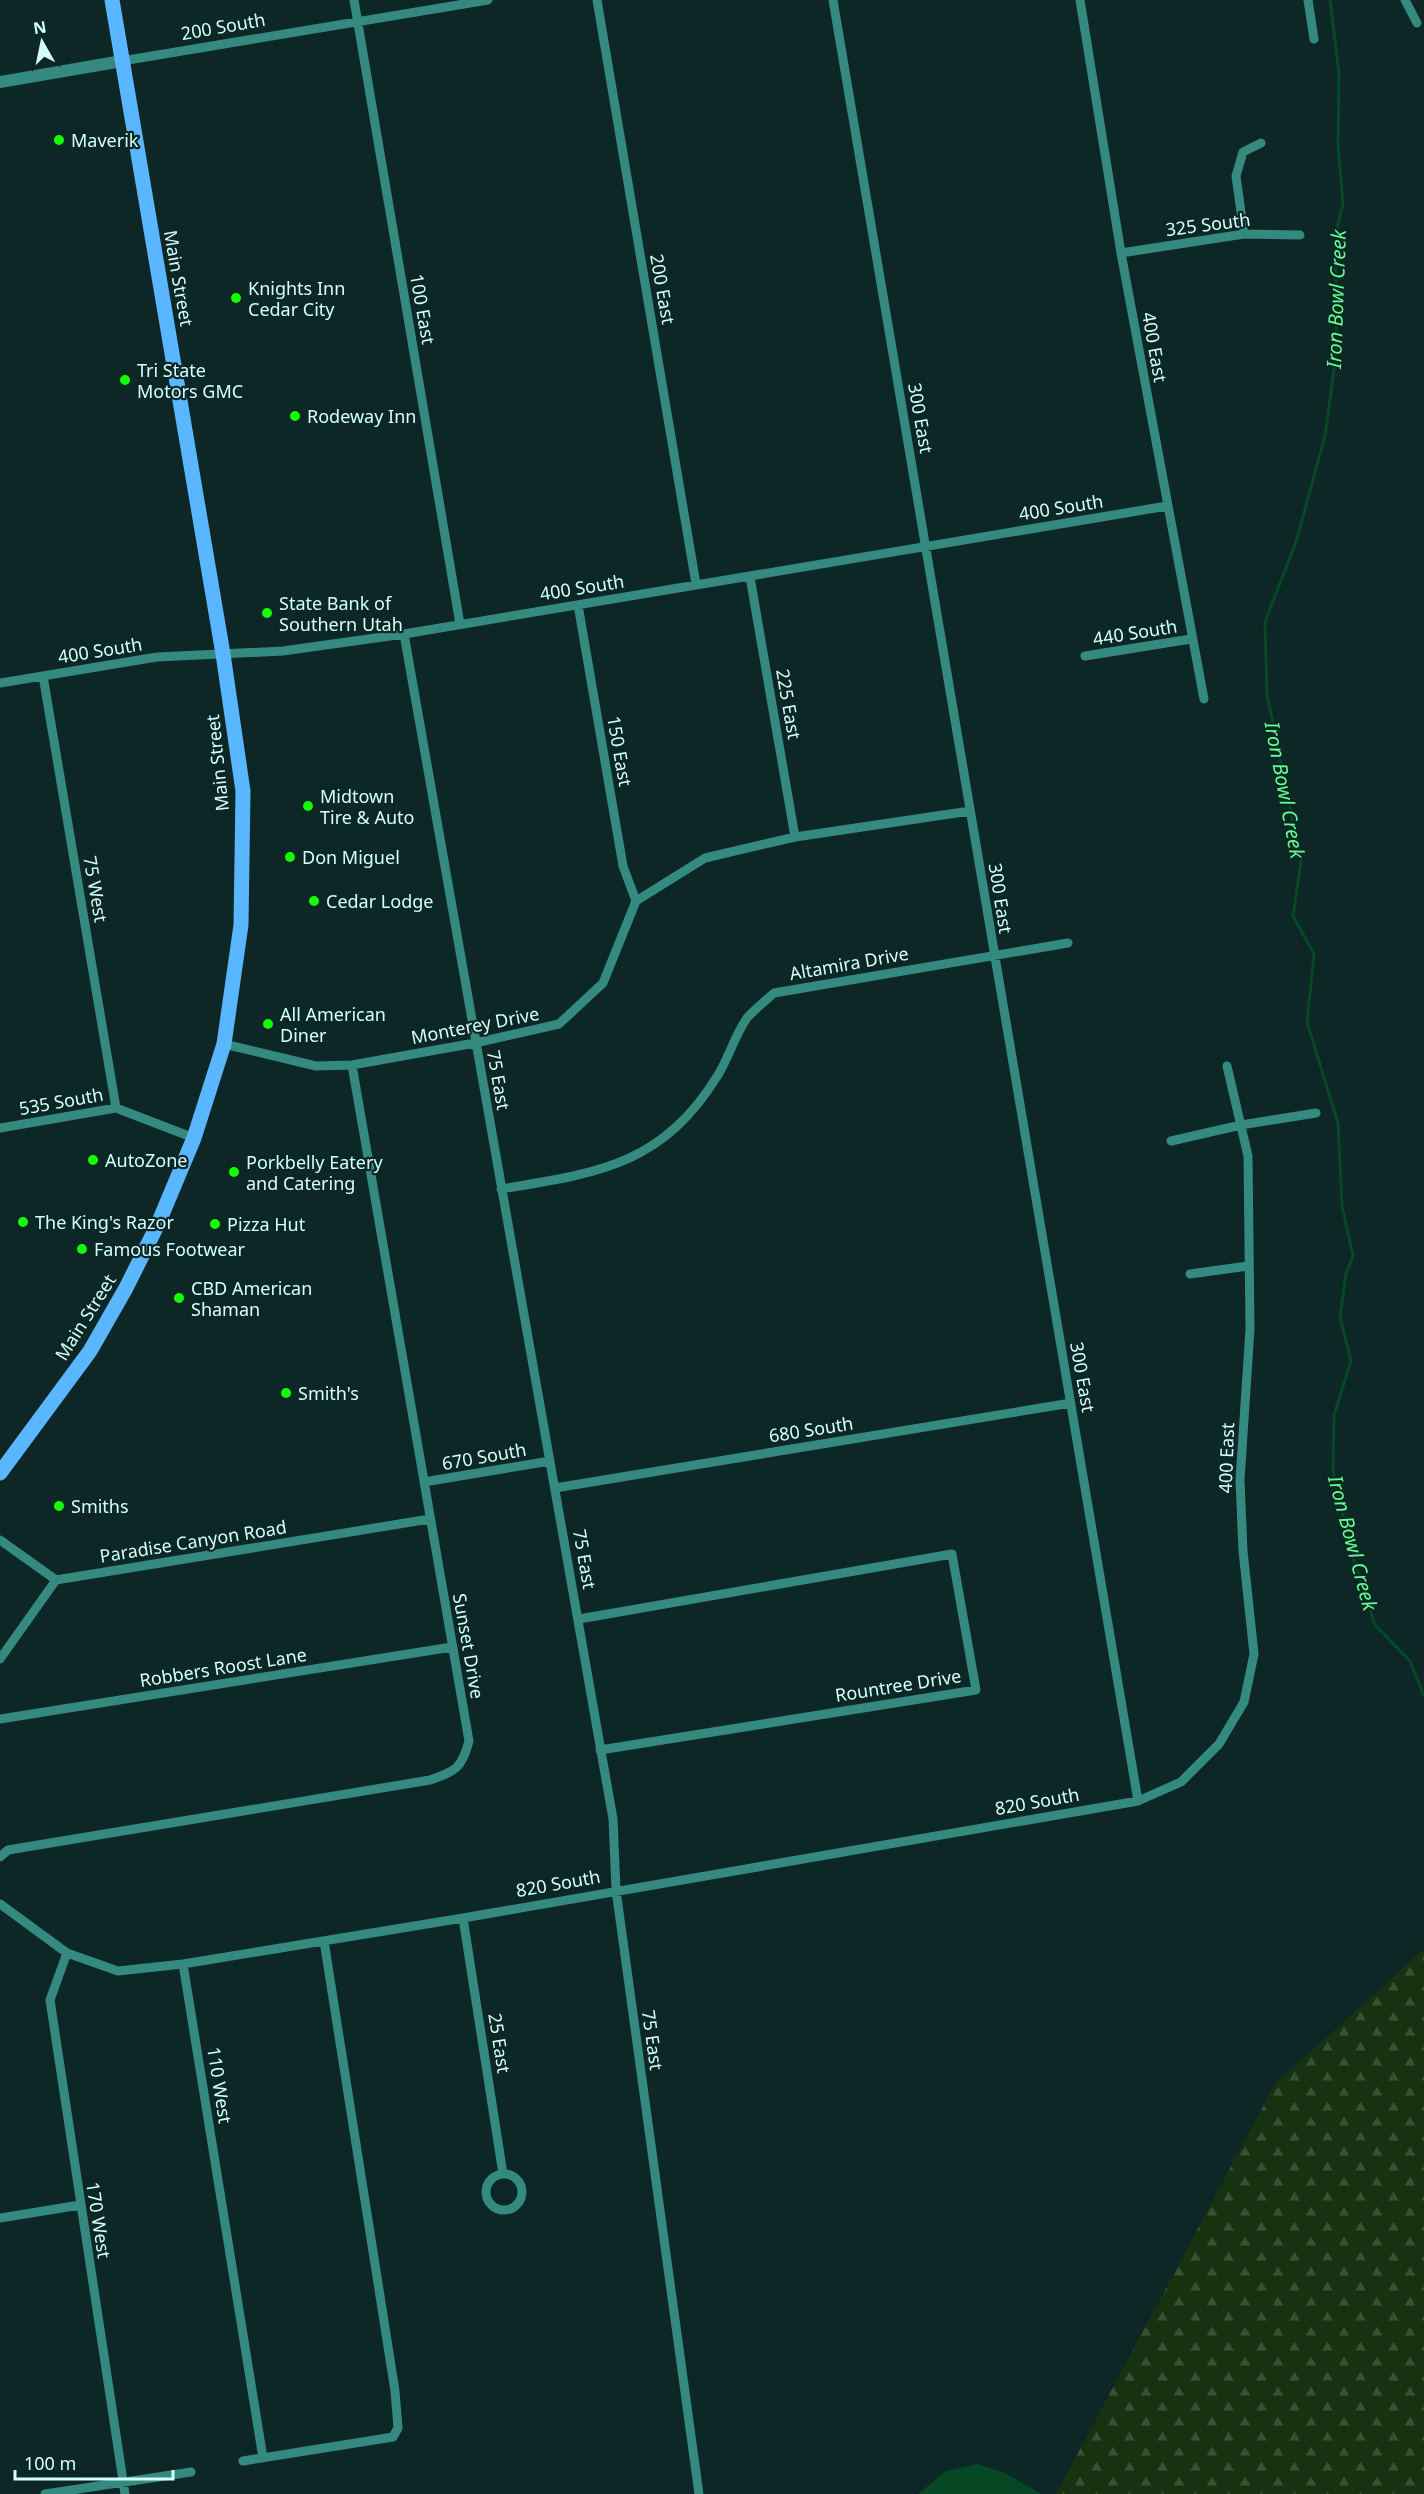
<svg xmlns="http://www.w3.org/2000/svg" width="1424" height="2494" font-family="'Noto Sans',sans-serif">
	<style>
		.forest { fill: url(#forest-firs) }
		.water { fill: #064824 }
		.lines { fill: none; stroke-linecap: round; stroke-linejoin: round }
		.stream { stroke: #064824; stroke-width: 3 }
		.minor { stroke: #348a7e; stroke-width: 9 }
		.tertiary { stroke: #348a7e; stroke-width: 12 }
		.primary { stroke: #5ab6ff; stroke-width: 15 }
		.poi-dot { fill: #14fe00; stroke: #0d2727; stroke-width: 2 }
		.labels { text-anchor: middle; dominant-baseline: central; stroke-width: 4.5; stroke-linejoin: round; paint-order: stroke }
		.street-label { font-size: 18px; fill: #d3fffc; stroke: #0d2727 }
		.poi-label { font-size: 18px; fill: #d3fffc; stroke: #0d2727; text-anchor: start }
		.water-label { font-size: 20px; font-style: italic; fill: #61ff8e; stroke: #0d2727 }
	</style>
	<defs>
		<pattern id="forest-firs" width="22" height="20" patternUnits="userSpaceOnUse" patternTransform="scale(1.5)"><rect width="22" height="20" fill="#173210"/><path d="M5 1l3.5 6h-7zM16 11l3.5 6h-7z" fill="#385134"/></pattern>
	</defs>
	<rect width="100%" height="100%" fill="#0d2727"/>
	<!-- forest -->
	<path class="forest" d="M1424,1949V2494H1056L1275,2084Z"/>
	<!-- water -->
	<path class="water" d="M978,2464L1005,2473L1041,2494H918L946,2471Z"/>
	<g class="lines">
		<!-- stream -->
		<path class="stream" d="M1330,0L1339,73L1338,146L1343,203L1335,237L1337,348L1325,436L1296,542L1265,622L1267,694L1301,862L1293,916L1314,954L1307,1022L1338,1123L1342,1206L1353,1256L1346,1274L1340,1317L1351,1361L1334,1415L1333,1472L1352,1555L1375,1625L1410,1661L1424,1696"/>
		<!-- minor -->
		<path class="minor" d="M354,0L460,624
			M597,0L696,584
			M833,0L1138,1801
			M1080,0L1121,253L1204,699
			M1308,0L1314,39
			M1405,0L1417,23
			M122,61L488,0
			M1244,234L1236,176L1243,152L1261,143
			M1121,253L1244,234L1300,235
			M750,577L795,837
			M578,605L623,866L636,901
			M404,634L613,1819L616,1890L699,2494
			M1085,656L1191,639
			M43,676L116,1108
			M0,683L157,657L283,651L404,634L1167,506
			M224,1044L316,1066L352,1065L475,1043L559,1024L603,983L636,901L705,858L795,837L970,811
			M0,1128L116,1108L194,1138
			M1171,1141L1241,1125L1316,1113
			M501,1189C597,1173 662,1166 718,1075C729,1057 735,1035 747,1018C755,1009 765,1001 774,993L1068,943
			M1190,1274L1248,1266
			M424,1482L550,1461
			M555,1488L1071,1403
			M0,1540L56,1580
			M579,1619L952,1554L976,1690L600,1750
			M0,1659L56,1580L430,1519
			M0,1719L452,1647
			M0,1857L8,1850L430,1780C456,1771 462,1768 469,1741L352,1065
			M0,1904L67,1953L118,1971L183,1964L463,1918L1138,1801L1181,1782L1219,1744L1244,1702L1254,1654L1243,1551L1240,1480L1250,1329L1248,1156L1227,1066
			M463,1918L503,2174
			M67,1953L50,2000L125,2494
			M183,1964L263,2458
			M486 2192a18 18 0 1 1 36 0a18 18 0 1 1-36 0Z
			M0,2218L80,2205
			M243,2461L393,2437L398,2428L395,2391L324,1941
			M45,2494L191,2472"/>
		<!-- tertiary -->
		<path class="tertiary" d="M0,82L122,61"/>
		<!-- primary -->
		<path class="primary" d="M0,1473L90,1351L126,1288L158,1224L194,1138L224,1044L241,925L243,791L223,654L112,0"/>
	</g>
	<!-- markers -->
	<g class="poi-dot">
		<circle cx="59" cy="140" r="6"/>
		<circle cx="236" cy="298" r="6"/>
		<circle cx="125" cy="380" r="6"/>
		<circle cx="295" cy="416" r="6"/>
		<circle cx="267" cy="613" r="6"/>
		<circle cx="308" cy="806" r="6"/>
		<circle cx="290" cy="857" r="6"/>
		<circle cx="314" cy="901" r="6"/>
		<circle cx="268" cy="1024" r="6"/>
		<circle cx="93" cy="1160" r="6"/>
		<circle cx="234" cy="1172" r="6"/>
		<circle cx="23" cy="1222" r="6"/>
		<circle cx="215" cy="1224" r="6"/>
		<circle cx="82" cy="1249" r="6"/>
		<circle cx="179" cy="1298" r="6"/>
		<circle cx="286" cy="1393" r="6"/>
		<circle cx="59" cy="1506" r="6"/>
	</g>
	<g class="labels">
		<!-- street labels -->
		<g class="street-label">
			<text transform="translate(223 26) rotate(-10)">200 South</text>
			<text transform="translate(1208 224) rotate(-7)">325 South</text>
			<text transform="translate(179 278) rotate(80)">Main Street</text>
			<text transform="translate(663 289) rotate(80)">200 East</text>
			<text transform="translate(423 309) rotate(80)">100 East</text>
			<text transform="translate(1155 347) rotate(80)">400 East</text>
			<text transform="translate(921 418) rotate(80)">300 East</text>
			<text transform="translate(1061 507) rotate(-9)">400 South</text>
			<text transform="translate(582 587) rotate(-9)">400 South</text>
			<text transform="translate(1135 632) rotate(-9)">440 South</text>
			<text transform="translate(100 650) rotate(-9)">400 South</text>
			<text transform="translate(789 704) rotate(80)">225 East</text>
			<text transform="translate(620 751) rotate(80)">150 East</text>
			<text transform="translate(217 763) rotate(-96)">Main Street</text>
			<text transform="translate(96 889) rotate(80)">75 West</text>
			<text transform="translate(1001 898) rotate(81)">300 East</text>
			<text transform="translate(849 963) rotate(-10)">Altamira Drive</text>
			<text transform="translate(475 1025) rotate(-11)">Monterey Drive</text>
			<text transform="translate(499 1080) rotate(80)">75 East</text>
			<text transform="translate(61 1101) rotate(-10)">535 South</text>
			<text transform="translate(85 1317) rotate(-58)">Main Street</text>
			<text transform="translate(1083 1377) rotate(80)">300 East</text>
			<text transform="translate(811 1429) rotate(-9)">680 South</text>
			<text transform="translate(484 1456) rotate(-10)">670 South</text>
			<text transform="translate(1226 1458) rotate(-88)">400 East</text>
			<text transform="translate(193 1541) rotate(-9)">Paradise Canyon Road</text>
			<text transform="translate(585 1559) rotate(80)">75 East</text>
			<text transform="translate(469 1646) rotate(80)">Sunset Drive</text>
			<text transform="translate(223 1667) rotate(-9)">Robbers Roost Lane</text>
			<text transform="translate(898 1685) rotate(-9)">Rountree Drive</text>
			<text transform="translate(1037 1801) rotate(-10)">820 South</text>
			<text transform="translate(558 1883) rotate(-10)">820 South</text>
			<text transform="translate(653 2040) rotate(82)">75 East</text>
			<text transform="translate(500 2043) rotate(81)">25 East</text>
			<text transform="translate(220 2085) rotate(81)">110 West</text>
			<text transform="translate(99 2220) rotate(81)">170 West</text>
		</g>
		<!-- poi labels -->
		<g class="poi-label">
			<text x="71" y="140">Maverik</text>
			<text x="248" y="288">Knights Inn<tspan x="248" dy="21">Cedar City</tspan></text>
			<text x="137" y="370">Tri State<tspan x="137" dy="21">Motors GMC</tspan></text>
			<text x="307" y="416">Rodeway Inn</text>
			<text x="279" y="603">State Bank of<tspan x="279" dy="21">Southern Utah</tspan></text>
			<text x="320" y="796">Midtown<tspan x="320" dy="21">Tire &amp; Auto</tspan></text>
			<text x="302" y="857">Don Miguel</text>
			<text x="326" y="901">Cedar Lodge</text>
			<text x="280" y="1014">All American<tspan x="280" dy="21">Diner</tspan></text>
			<text x="105" y="1160">AutoZone</text>
			<text x="246" y="1162">Porkbelly Eatery<tspan x="246" dy="21">and Catering</tspan></text>
			<text x="35" y="1222">The King's Razor</text>
			<text x="227" y="1224">Pizza Hut</text>
			<text x="94" y="1249">Famous Footwear</text>
			<text x="191" y="1288">CBD American<tspan x="191" dy="21">Shaman</tspan></text>
			<text x="298" y="1393">Smith's</text>
			<text x="71" y="1506">Smiths</text>
		</g>
		<!-- water labels -->
		<g class="water-label">
			<text transform="translate(1336 299) rotate(-88)">Iron Bowl Creek</text>
			<text transform="translate(1285 790) rotate(79)">Iron Bowl Creek</text>
			<text transform="translate(1353 1543) rotate(75)">Iron Bowl Creek</text>
		</g>
	</g>
	<!-- north arrow -->
	<g transform="translate(42 42) rotate(351)" stroke="#0d2727" stroke-width="4.5" paint-order="stroke">
	<path d="M0-4.5L10 22L0 15L-10 22Z" fill="#d3fffc"/>
	<text y="-9" font-size="16" font-weight="bold" text-anchor="middle" fill="#d3fffc">N</text>
	</g>
	<!-- scale -->
	<path d="M15 2470v9h158v-9" fill="none" stroke="#d3fffc" stroke-width="3"/>
	<text x="24" y="2470" font-size="18" fill="#d3fffc" stroke="#0d2727" stroke-width="4.5" paint-order="stroke">100 m</text>
</svg>
